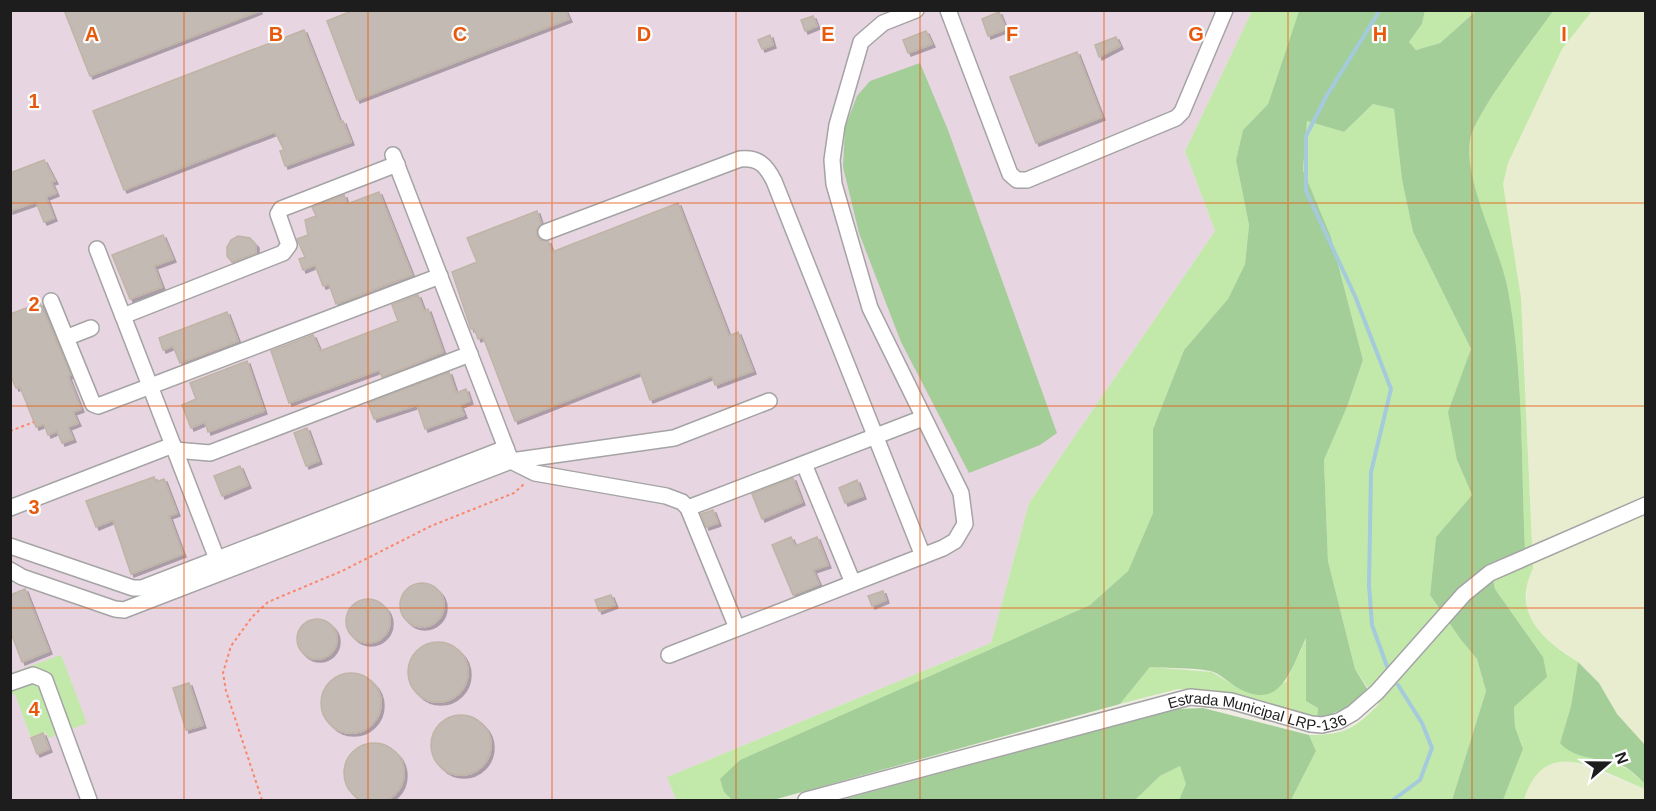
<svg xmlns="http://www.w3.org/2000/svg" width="1656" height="811" font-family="Helvetica,sans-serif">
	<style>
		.industrial { fill: #e8d5e2 }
		.farmland { fill: #e8edcf }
		.grass { fill: #c2e9a9 }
		.forest { fill: #a3ce98 }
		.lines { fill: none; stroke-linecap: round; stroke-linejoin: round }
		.stream { stroke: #a4cadc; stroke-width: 4 }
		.building { fill: #c3bbb3; stroke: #c0b4a6; stroke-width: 1.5; filter: url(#shadow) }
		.minor-casing { stroke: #a4a4a4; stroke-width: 18 }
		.path { stroke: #f8886b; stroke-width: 2; stroke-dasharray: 3 3; stroke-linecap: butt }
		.minor { stroke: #fff; stroke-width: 15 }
		.grid { fill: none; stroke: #e8590c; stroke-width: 1.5; stroke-opacity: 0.55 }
		.labels { text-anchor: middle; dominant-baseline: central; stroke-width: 4.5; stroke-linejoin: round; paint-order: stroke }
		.street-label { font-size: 15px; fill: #1d1d1d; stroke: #fff }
		.grid-label { font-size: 20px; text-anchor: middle; font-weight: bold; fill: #e8590c; stroke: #fff; stroke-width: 4.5; stroke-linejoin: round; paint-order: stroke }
	</style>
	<defs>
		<filter id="shadow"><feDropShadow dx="3" dy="3" stdDeviation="0" flood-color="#0004"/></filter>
	</defs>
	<rect width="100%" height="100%" fill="#efece3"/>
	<!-- industrial -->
	<path class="industrial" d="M10,11H1252L1185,151L1215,231L1029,503L991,643L667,777L676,800H11V695L15,693L31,738L46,732L48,738L61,656L11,673Z"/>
	<!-- farmland -->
	<path class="farmland" d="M1592,11H1645V745L1617,714L1599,683L1578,662L1536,631L1527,613V580L1533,568L1524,345L1503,184L1508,163L1562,49Z
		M1568,760L1645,789V800H1524L1530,782L1536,772L1549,764Z"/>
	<!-- grass -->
	<path class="grass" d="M1252,11H1299L1268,104L1243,130L1236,160L1249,225L1245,264L1228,299L1184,350L1153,429V513L1128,571L1090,605L740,760L724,792L732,800H676L667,777L991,643L1029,503L1215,231L1185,151Z
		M1425,11H1476L1440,43L1416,50L1409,42L1422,24Z
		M1553,11H1592L1562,49L1508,163L1503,184L1521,298L1533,568C1511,614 1543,640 1578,662L1571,706L1560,743L1628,769L1645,784V789C1599,771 1545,732 1524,800H1503L1523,749L1515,727L1514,707L1543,657L1495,589L1490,566L1525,550C1521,464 1524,375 1508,290C1500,247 1463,183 1470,141C1473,115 1536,36 1553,11Z
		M1373,104L1394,109L1402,180L1413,232L1471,349L1461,381L1457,460L1472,495L1436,537L1430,595L1461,640L1477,659L1486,691L1452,800H1291L1316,751L1309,735C1345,735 1354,729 1379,704L1355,669L1328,561L1324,460L1347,407L1363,360L1331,237L1303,170L1307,121L1344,132Z
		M1307,637L1306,700L1318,708L1317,719L1211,690L1178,689L1120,704L1150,667L1212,672L1240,689L1286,682Z
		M61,655L87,723L48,738L46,732L31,738L15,694L11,695V673Z
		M1180,766L1187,784L1179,800H1135L1160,776Z"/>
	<!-- forest -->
	<path class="forest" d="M1299,11H1425L1422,24L1409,42L1416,50L1440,43L1476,11H1553C1536,36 1473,115 1470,141C1464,183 1500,247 1508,290C1524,375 1521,464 1525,550L1490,566L1495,589L1543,657L1547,677L1514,707L1515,727L1523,749L1503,800H1452L1486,691L1477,659L1461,640L1430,595L1436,537L1472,495L1457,460L1448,412L1471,349L1413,232L1402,180L1394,109L1373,104L1344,132L1307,121L1303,170L1331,237L1363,360L1347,407L1324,460L1328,561L1355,669L1368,690L1347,708L1317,719L1318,708L1306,701V638C1291,669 1281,712 1238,688C1229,683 1220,673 1210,671C1191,667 1169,669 1150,667L1120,704L773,800H732L724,792L720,779L740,760L1090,605L1128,571L1153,513V429L1184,350L1228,299L1245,264L1249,225L1236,160L1243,130L1268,104Z
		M920,63L948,130L1057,433L1040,445L969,473L901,342L859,233L843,167L845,127L857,96L870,81Z
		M1578,662L1599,683L1617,714L1645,745V784C1640,779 1633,772 1627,768C1606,757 1575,761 1560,743L1571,706Z
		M1203,708L1309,735L1316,751L1291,800H1179L1186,784L1180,766L1160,776L1135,800H841L1177,709Z"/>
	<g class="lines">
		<!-- stream -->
		<path class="stream" d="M1380,10L1327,95L1306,136V191L1355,296L1391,389L1371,472L1369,585L1372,625L1388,669
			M1393,800L1420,780L1432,748L1422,723L1398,685"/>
	</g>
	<!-- building -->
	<path class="building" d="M64,10H259V11L90,76Z
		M354,10H565L569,19L357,100L327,21Z
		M999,12L1006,29L988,36L982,19Z
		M813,16L817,26L805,31L801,20Z
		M304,30L340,122L343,121L351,142L285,166L280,151L284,150L275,132L124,190L93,111Z
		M926,31L932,44L908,53L903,40Z
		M770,35L773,45L762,49L758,40Z
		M1116,37L1120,46L1099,57L1095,45Z
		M1077,52L1102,117L1036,143L1010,77Z
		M44,160L55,181L51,182L56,193L46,197L54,218L44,222L36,202L10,211V173Z
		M379,192L412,275L336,304L329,284L323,286L315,265L303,270L299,259L305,257L297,239L308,235L305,220L316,216L312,207L344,195L347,204Z
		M678,203L729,336L738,332L753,371L715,385L712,376L650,400L640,372L515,421L483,337L478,339L474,328L471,329L452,272L477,262L467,238L537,211L541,224L537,230V236L540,240L548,241L552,252Z
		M163,235L173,259L154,266L162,287L130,299L112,255Z
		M238,236L250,238L256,245V253L232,262L227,256V247L231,240Z
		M418,295L424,311L428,309L443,352L382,377L379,370L289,403L271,351L313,335L320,351L398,321L392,305Z
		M40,303L71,375L68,376L81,409L73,412L78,423L68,427L73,439L62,443L57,431L48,435L44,424L36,427L20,387L16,388L10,374V314Z
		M227,312L238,341L180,363L173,346L163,350L159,338Z
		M247,361L264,411L208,432L205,422L191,428L182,405L196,399L190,383Z
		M449,372L456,393L466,389L470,401L460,405L464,415L425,429L417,405L374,419L368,403Z
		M307,428L319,461L306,466L294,433Z
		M240,466L248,485L222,496L214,476Z
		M154,477L156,482L164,479L177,513L169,516L183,554L131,574L113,520L96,527L86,501Z
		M793,478L802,502L762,519L752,494Z
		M857,480L863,496L845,503L839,488Z
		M713,510L718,523L706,527L701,514Z
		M791,537L795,546L817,537L828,565L813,570L819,584L793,595L772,545Z
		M400 605a22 22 0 1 1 44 0a22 22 0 1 1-44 0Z
		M25,589L49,651L22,662L10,630V595Z
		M883,591L886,600L872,606L868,596Z
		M611,595L615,605L599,611L595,600Z
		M346 621a22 22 0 1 1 44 0a22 22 0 1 1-44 0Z
		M297 639a20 20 0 1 1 40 0a20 20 0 1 1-40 0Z
		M408 672a30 30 0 1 1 60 0a30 30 0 1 1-60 0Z
		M321 703a30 30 0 1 1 60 0a30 30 0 1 1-60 0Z
		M189,683L203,725L186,730L173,688Z
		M431 745a30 30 0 1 1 60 0a30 30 0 1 1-60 0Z
		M43,733L49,749L37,754L31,738Z
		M344 773a30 30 0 1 1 60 0a30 30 0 1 1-60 0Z"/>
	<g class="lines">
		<!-- minor casing -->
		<g class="minor-casing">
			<g id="minor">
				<path d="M948,10L1010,174L1017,180H1027L1176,118L1182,112L1225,10"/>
				<path d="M393,155L511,461L535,473L666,496L682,502L688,508L737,628"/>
				<path d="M546,232L740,159C758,157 766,165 774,181L923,556"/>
				<path d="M97,249L217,559"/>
				<path d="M51,301L93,404L98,406L440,276"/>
				<path d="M123,316L283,253L289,245L278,214L281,209L397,164"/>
				<path d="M68,337L91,328"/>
				<path d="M175,450L210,453L470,354"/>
				<path d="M804,464L853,583"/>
				<path d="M10,508L173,445"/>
				<path d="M688,508L923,418"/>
				<path d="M10,546L133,588H142L506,448"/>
				<path d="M10,570L22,577L115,609L124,610L511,461L674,438L769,401"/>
				<path d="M669,655L943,548L955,541L965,524L961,493L870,308L834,184L832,160L837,125L861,42L883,23L916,10"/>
				<path d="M10,683L33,675L45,680L89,800"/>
				<path id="s1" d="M806,800L1190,697L1231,701L1311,724L1322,725L1339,721L1353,713L1377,692L1464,594L1490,573L1646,505"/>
			</g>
		</g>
		<!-- path -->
		<path class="path" d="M10,431L34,422
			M262,800L226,691L223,673L231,646L252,617L268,602L342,571L431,526L514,493L524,484"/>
		<!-- minor -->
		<use href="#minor" class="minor"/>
	</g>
	<!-- grid -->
	<path class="grid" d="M184,10V800M368,10V800M552,10V800M736,10V800M920,10V800M1104,10V800M1288,10V800M1472,10V800M10,203H1646M10,406H1646M10,608H1646"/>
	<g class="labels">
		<!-- street labels -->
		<g class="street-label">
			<text stroke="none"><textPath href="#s1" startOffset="466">Estrada Municipal LRP-136</textPath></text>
		</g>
	</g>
	<g class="grid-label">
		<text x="92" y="41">A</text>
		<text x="276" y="41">B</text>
		<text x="460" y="41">C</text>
		<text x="644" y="41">D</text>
		<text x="828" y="41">E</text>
		<text x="1012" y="41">F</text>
		<text x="1196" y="41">G</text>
		<text x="1380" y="41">H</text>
		<text x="1564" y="41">I</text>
		<text x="34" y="108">1</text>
		<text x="34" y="311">2</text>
		<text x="34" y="514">3</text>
		<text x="34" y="716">4</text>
	</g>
	<!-- border -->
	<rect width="1656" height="811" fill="none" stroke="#1d1d1d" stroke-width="24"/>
	<!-- north arrow -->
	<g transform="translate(1608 763) rotate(70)" stroke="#ffffff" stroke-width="4.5" paint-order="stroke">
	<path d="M0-4.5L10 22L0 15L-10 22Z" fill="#1d1d1d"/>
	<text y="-9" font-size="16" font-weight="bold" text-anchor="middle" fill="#1d1d1d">N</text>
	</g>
</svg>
